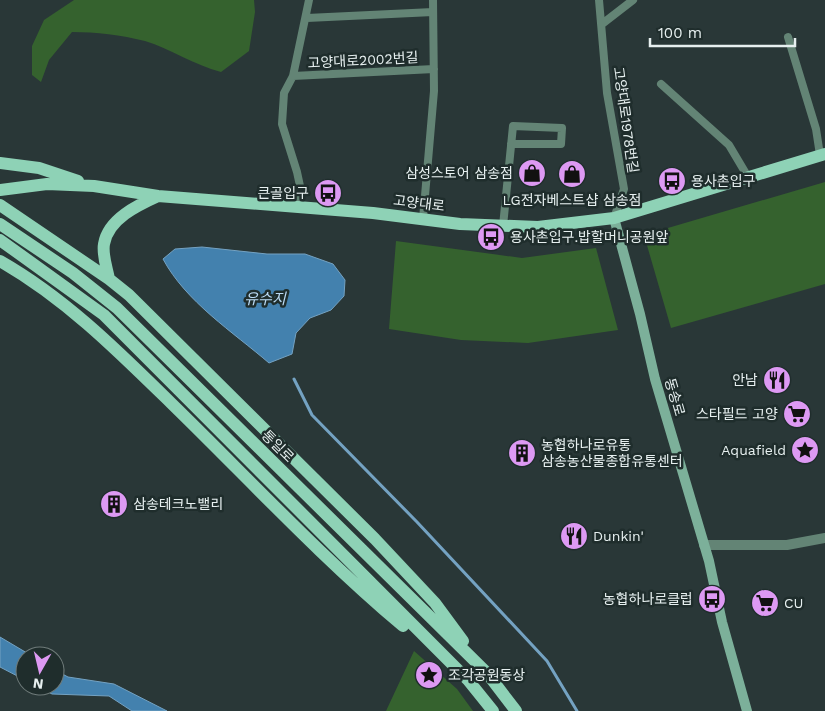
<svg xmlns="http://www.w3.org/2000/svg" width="825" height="711" font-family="'Work Sans','Noto Sans KR',sans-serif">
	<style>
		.green { fill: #35622e }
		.water { fill: #4381ae; stroke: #74a2c2 }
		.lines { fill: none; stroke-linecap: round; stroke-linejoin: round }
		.stream { stroke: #74a2c2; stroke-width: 3 }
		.minor { stroke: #638475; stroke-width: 8 }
		.tertiary { stroke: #638475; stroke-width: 10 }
		.secondary { stroke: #7cb09a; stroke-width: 10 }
		.primary { stroke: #8ed2b6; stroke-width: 12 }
		.labels { text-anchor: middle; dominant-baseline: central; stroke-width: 5; stroke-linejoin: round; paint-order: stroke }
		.street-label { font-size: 14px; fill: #e7f0f0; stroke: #1f2d2c }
		.poi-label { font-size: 14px; fill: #e7f0f0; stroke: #1f2d2c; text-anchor: start }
		.water-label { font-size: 15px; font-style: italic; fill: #badaf4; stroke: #1f2d2c }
	</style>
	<rect width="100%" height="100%" fill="#293737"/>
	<!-- green -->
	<path class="green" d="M74,0H254L255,12L249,51L221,72C194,65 171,49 145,41C121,35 96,32 72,32L49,60L41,82L32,75V46L44,20Z
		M825,182V284L671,328L644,235Z
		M396,241L522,258L596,248L618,330L528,343L461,340L389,329Z
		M414,651L457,689L473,711H386Z"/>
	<!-- water -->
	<path class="water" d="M202,247L267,254H305L333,264L345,280L344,296L331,310L310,318L296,333L292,354L269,363C233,332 186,302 163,259L175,249Z
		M0,637L32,656H25V680L0,667Z
		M55,670L68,677L114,684L167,711H132L109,696L52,694L37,686H55Z"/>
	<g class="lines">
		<!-- stream -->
		<path class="stream" d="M294,379L312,415L417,522L547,661L577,711"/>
		<!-- minor -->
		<path class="minor" d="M599,0L607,93L624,189L614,218
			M307,18L433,12
			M602,24L633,0
			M788,37L816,129L820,155
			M293,76L434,69
			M661,84L729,145L748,177
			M298,207L300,186L297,172L282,124L284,93L293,76L309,0
			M423,219L434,91L433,0
			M503,226L513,126L562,128L561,144H511"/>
		<!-- tertiary -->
		<path class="tertiary" d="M704,545H787L825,538"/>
		<!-- secondary -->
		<path class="secondary" d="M614,218L640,314L655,379L709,561L722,622L747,711"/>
		<!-- primary -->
		<path class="primary" d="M0,163L39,168L78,181
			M0,190L47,184L94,186L158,196L373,213L460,224L538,227L614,218L825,154
			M0,205L109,279L129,295L375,539L435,603L463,641
			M0,224L73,273L117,308L487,673L516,711
			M0,240L104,315L468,680L493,711
			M0,261C65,298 118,351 171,403C248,478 321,557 403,626
			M109,279C107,268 102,255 104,244C108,219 138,205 158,196"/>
	</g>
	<!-- icons -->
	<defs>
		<g id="shop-disc" transform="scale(1.4375)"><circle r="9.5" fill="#dd99f3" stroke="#1f2d2c"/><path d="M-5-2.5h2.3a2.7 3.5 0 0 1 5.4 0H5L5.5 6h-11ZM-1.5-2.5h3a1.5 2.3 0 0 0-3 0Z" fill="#111"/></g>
		<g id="bus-disc" transform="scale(1.4375)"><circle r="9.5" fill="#dd99f3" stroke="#1f2d2c"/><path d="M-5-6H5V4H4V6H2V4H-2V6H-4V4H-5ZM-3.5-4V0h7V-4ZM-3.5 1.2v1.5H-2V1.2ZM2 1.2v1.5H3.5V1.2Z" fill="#111"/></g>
		<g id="restaurant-disc" transform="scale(1.4375)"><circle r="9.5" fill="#dd99f3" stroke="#1f2d2c"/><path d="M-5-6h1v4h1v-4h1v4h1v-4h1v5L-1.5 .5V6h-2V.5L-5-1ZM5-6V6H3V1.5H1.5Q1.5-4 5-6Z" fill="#111"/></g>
		<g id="supermarket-disc" transform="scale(1.4375)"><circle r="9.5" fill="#dd99f3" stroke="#1f2d2c"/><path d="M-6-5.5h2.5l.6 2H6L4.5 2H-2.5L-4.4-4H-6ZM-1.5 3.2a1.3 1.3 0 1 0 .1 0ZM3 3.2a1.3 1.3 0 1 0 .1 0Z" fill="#111"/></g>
		<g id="sight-disc" transform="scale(1.4375)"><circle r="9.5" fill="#dd99f3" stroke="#1f2d2c"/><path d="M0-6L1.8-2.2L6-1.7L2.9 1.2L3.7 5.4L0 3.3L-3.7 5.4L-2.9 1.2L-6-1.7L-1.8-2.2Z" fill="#111"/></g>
		<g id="building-disc" transform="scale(1.4375)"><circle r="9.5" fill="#dd99f3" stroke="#1f2d2c"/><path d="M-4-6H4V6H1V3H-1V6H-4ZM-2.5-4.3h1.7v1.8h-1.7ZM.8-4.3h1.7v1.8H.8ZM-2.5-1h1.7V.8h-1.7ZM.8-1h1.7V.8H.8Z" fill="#111"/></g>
	</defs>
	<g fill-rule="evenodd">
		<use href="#shop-disc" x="532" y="173"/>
		<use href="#shop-disc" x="572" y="174"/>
		<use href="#bus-disc" x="672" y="181"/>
		<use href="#bus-disc" x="328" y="193"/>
		<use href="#bus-disc" x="491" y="237"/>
		<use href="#restaurant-disc" x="777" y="380"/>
		<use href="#supermarket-disc" x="797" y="414"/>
		<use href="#sight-disc" x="805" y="450"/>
		<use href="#building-disc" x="522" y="453"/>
		<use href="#building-disc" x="114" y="504"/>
		<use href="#restaurant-disc" x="574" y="536"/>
		<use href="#bus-disc" x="712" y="599"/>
		<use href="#supermarket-disc" x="765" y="603"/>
		<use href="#sight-disc" x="429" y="675"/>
	</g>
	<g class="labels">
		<!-- street labels -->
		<g class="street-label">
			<text transform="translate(363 60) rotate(-3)">고양대로2002번길</text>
			<text transform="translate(626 120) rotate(82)">고양대로1978번길</text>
			<text transform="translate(419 203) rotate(7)">고양대로</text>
			<text transform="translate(675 397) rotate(74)">동송로</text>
			<text transform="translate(278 446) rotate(45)">통일로</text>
		</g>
		<!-- poi labels -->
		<g class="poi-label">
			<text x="513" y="173" text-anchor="end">삼성스토어 삼송점</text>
			<text x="691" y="181">용사촌입구</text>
			<text x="309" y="193" text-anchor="end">큰골입구</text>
			<text x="572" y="200" text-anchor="middle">LG전자베스트샵 삼송점</text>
			<text x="510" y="237">용사촌입구.밥할머니공원앞</text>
			<text x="758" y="380" text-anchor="end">안남</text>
			<text x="778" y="414" text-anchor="end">스타필드 고양</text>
			<text x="541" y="445">농협하나로유통<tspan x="541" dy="16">삼송농산물종합유통센터</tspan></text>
			<text x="786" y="450" text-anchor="end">Aquafield</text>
			<text x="133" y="504">삼송테크노밸리</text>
			<text x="593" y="536">Dunkin'</text>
			<text x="693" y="599" text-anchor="end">농협하나로클럽</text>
			<text x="784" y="603">CU</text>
			<text x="448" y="675">조각공원동상</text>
		</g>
		<!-- water labels -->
		<g class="water-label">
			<text x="265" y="299">유수지</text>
		</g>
	</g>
	<!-- north arrow -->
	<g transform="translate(40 671) rotate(188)"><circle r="24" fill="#1f2d2c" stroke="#6f7b7a"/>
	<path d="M0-4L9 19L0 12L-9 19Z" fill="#dd99f3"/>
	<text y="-8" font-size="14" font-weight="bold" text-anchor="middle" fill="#e7f0f0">N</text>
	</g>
	<!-- scale -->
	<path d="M650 38v8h145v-8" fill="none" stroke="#e7f0f0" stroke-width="2.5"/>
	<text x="658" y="38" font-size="15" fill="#e7f0f0" stroke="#1f2d2c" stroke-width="4" paint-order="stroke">100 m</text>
</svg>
